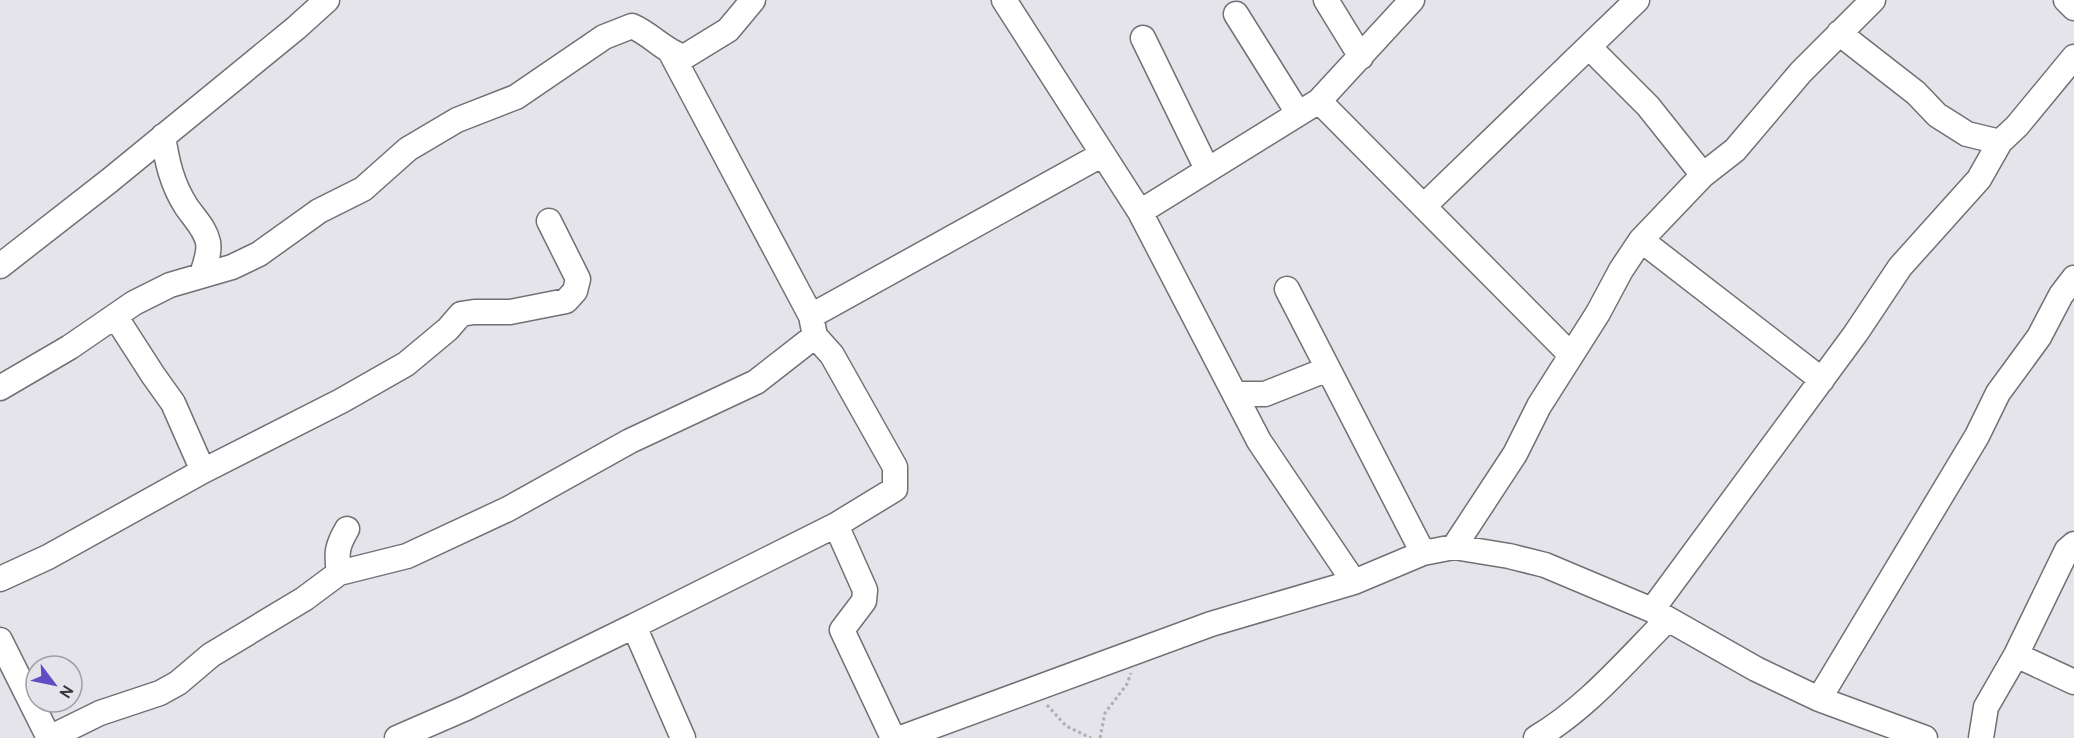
<svg xmlns="http://www.w3.org/2000/svg" width="2074" height="738" font-family="Cabin,sans-serif">
	<style>
		.lines { fill: none; stroke-linecap: round; stroke-linejoin: round }
		.minor-casing { stroke: #707075; stroke-width: 27 }
		.path { stroke: #aeaeb3; stroke-width: 3; stroke-dasharray: 3 3; stroke-linecap: butt }
		.minor { stroke: #fff; stroke-width: 24 }
	</style>
	<rect width="100%" height="100%" fill="#e4e4ea"/>
	<g class="lines">
		<!-- minor casing -->
		<g class="minor-casing">
			<path id="minor" d="M1004,0L1140,212L1259,441L1354,582
				M1326,0L1361,57
				M2066,0L2074,8
				M1236,14L1298,113
				M1839,33L1916,93L1937,115L1967,134L2000,142L2017,126L2074,57
				M1143,38L1207,169
				M1589,47L1648,106L1703,175
				M671,53L811,316
				M1319,101L1571,355
				M163,136C167,162 172,184 186,206C194,218 205,228 208,242C210,252 205,265 202,274
				M1424,206L1637,0
				M1140,212L1319,101L1412,0
				M1641,240L1822,380
				M0,266L109,181L296,28L327,0
				M1287,289L1423,553
				M115,316L153,375L173,403L203,471
				M0,388L70,347L134,303L170,285L232,267L259,254L319,211L363,189L408,149L457,120L516,97L604,37L632,26C651,34 664,51 684,57L728,30L753,0
				M1236,394H1265L1328,369
				M836,525L865,590L864,601L842,630L893,738
				M1454,547L1515,454L1539,406L1598,313L1621,270L1641,240L1703,175L1735,150L1801,72L1873,0
				M339,573C336,553 337,546 347,529
				M0,579L48,557L203,471L341,401L406,364L448,329L461,314L474,312H510L566,301L575,291L578,279L549,221
				M1652,610L1856,333L1900,267L1979,179L2000,142
				M634,626L836,525L895,489V467L832,355L815,336L811,316L1103,154
				M0,640L49,738
				M2016,655L2074,682
				M1819,699L1977,436L1998,393L2039,337L2061,295L2074,278
				M49,738L100,713L160,693L178,683L211,655L304,599L339,573L407,556L508,509L630,441L756,382L815,336
				M397,738L466,708L634,626L683,738
				M901,738L1211,624L1354,582L1423,553L1454,547L1509,556L1545,565L1652,610L1756,669L1819,699L1925,738
				M1536,738C1587,708 1626,661 1668,619
				M1981,738L1986,707L2016,655L2067,550L2074,544"/>
		</g>
		<!-- path -->
		<path class="path" d="M1047,705L1066,726L1091,738
			M1100,738L1105,713L1127,684L1131,673"/>
		<!-- minor -->
		<use href="#minor" class="minor"/>
	</g>
	<!-- north arrow -->
	<g transform="translate(54 684) rotate(122)"><circle r="28" fill="#e4e4ea" stroke="#9f9fa4" stroke-width="1.5"/>
	<path d="M0-4.5L10 22L0 15L-10 22Z" fill="#614cc5"/>
	<text y="-9" font-size="16" font-weight="bold" text-anchor="middle" fill="#38383a">N</text>
	</g>
</svg>
